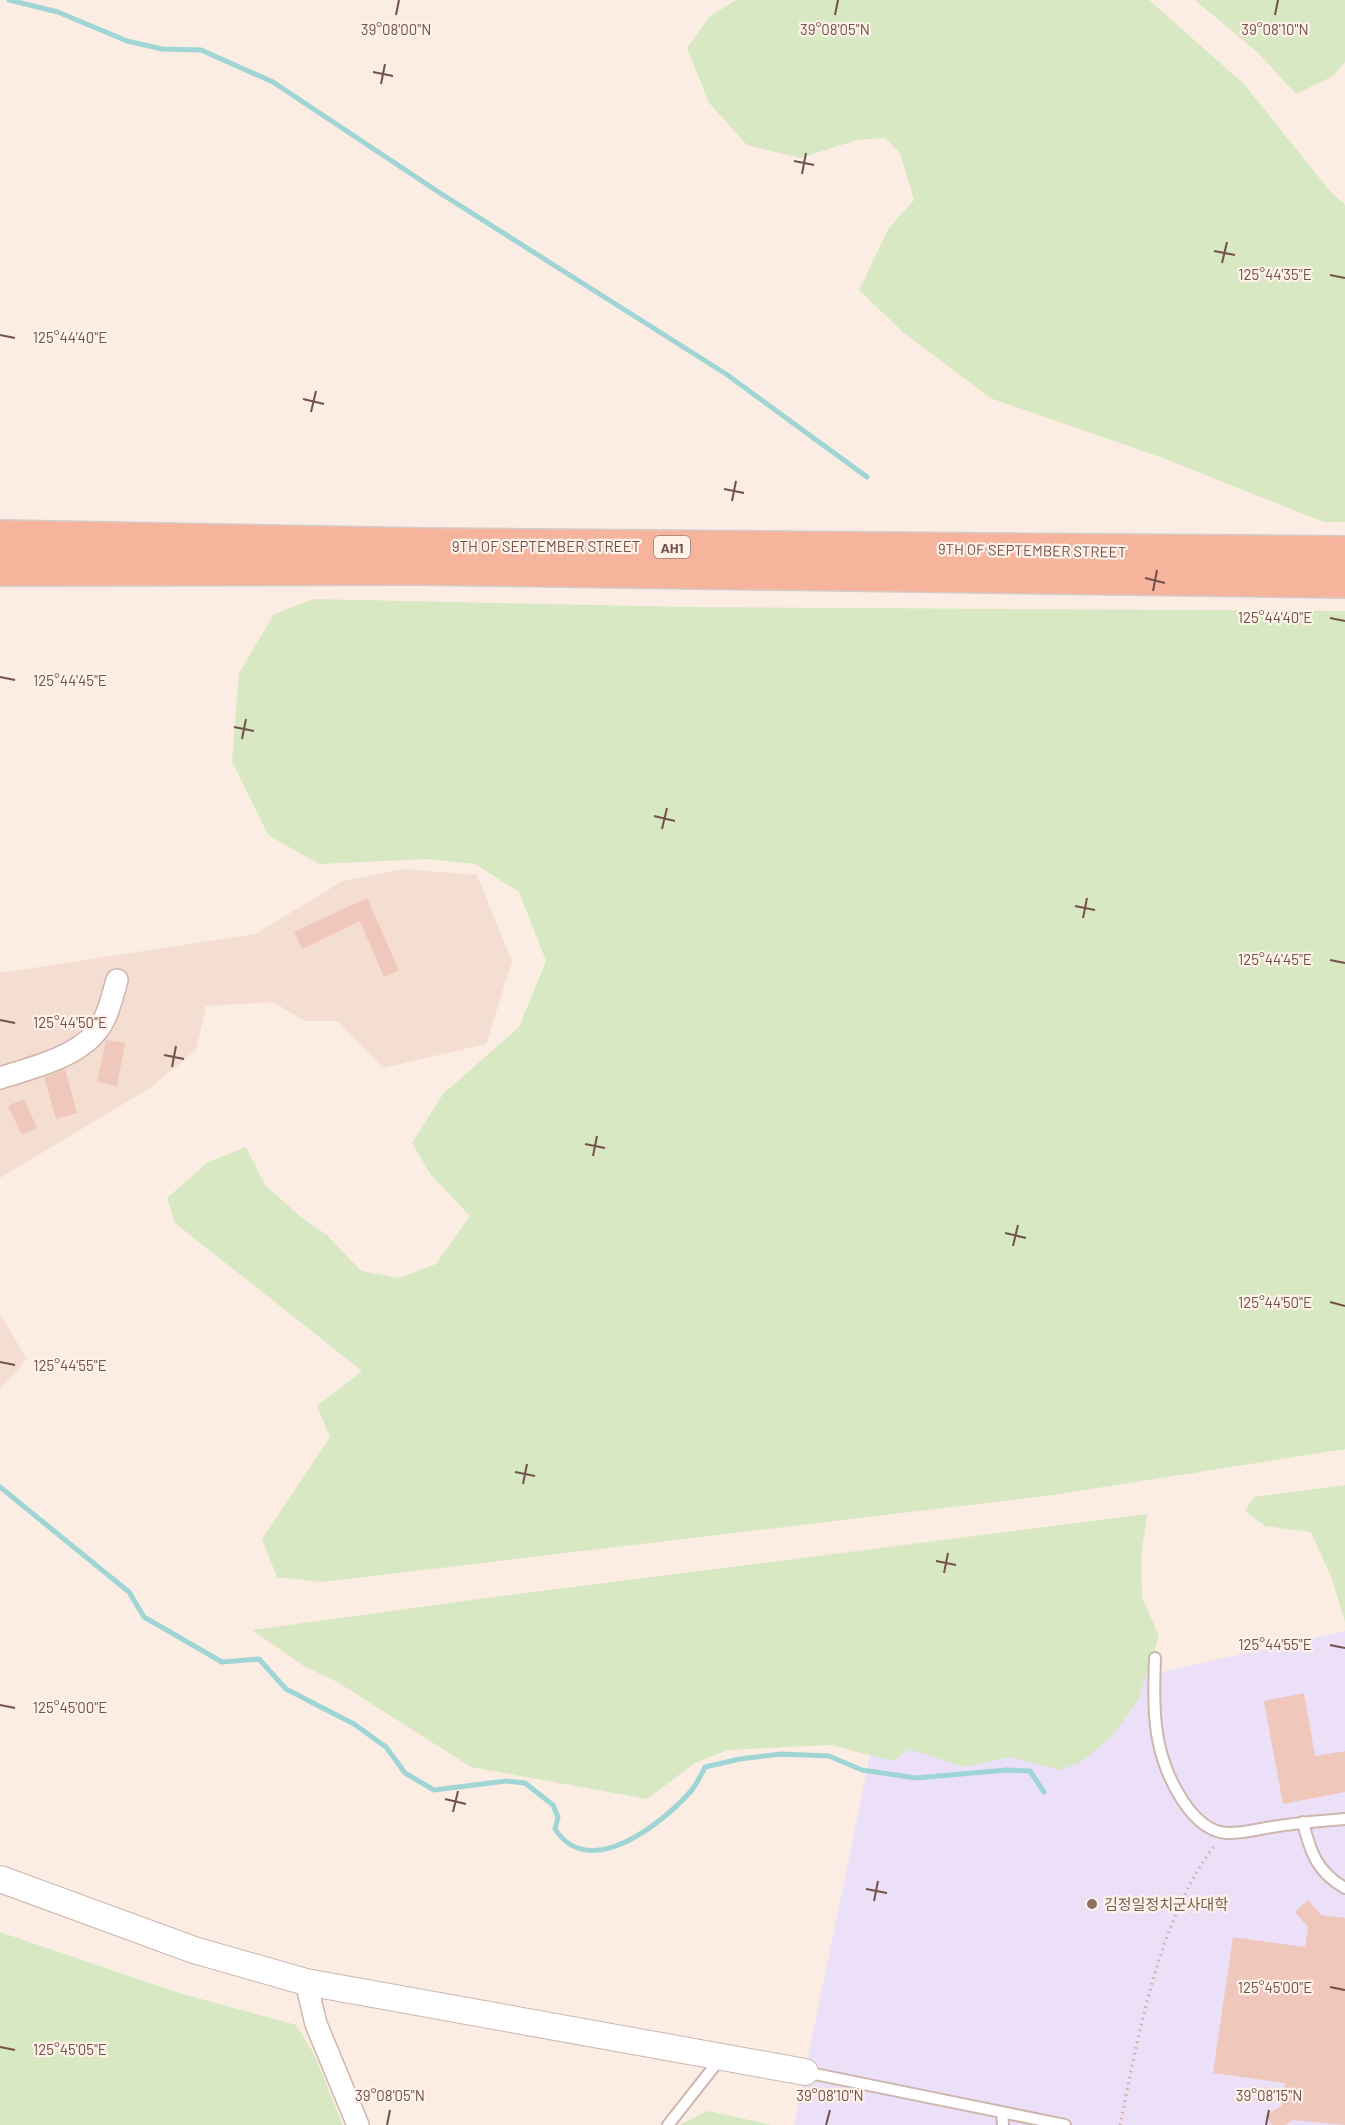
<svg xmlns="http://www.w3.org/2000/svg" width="1345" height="2125" font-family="Barlow,'Noto Sans KR',sans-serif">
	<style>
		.residential { fill: #f3ded1 }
		.education { fill: #ebe0f7 }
		.green { fill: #d8e8c2 }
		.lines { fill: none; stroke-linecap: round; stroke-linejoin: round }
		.stream { stroke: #9fd5d4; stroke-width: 5 }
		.building { fill: #f0c7bb }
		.service-casing { stroke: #ceb6ad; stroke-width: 14 }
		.minor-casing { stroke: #ceb6ad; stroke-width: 24 }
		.tertiary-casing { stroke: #ceb6ad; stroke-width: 28 }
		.trunk-casing { stroke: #d5cbc9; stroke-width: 36 }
		.path { stroke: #d4aa9f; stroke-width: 3; stroke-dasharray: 1.5 4.5; stroke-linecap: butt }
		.service { stroke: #fff; stroke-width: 10 }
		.minor { stroke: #fff; stroke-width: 21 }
		.tertiary { stroke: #fff; stroke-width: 26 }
		.trunk { stroke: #f6b49c; stroke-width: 33 }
		.ticks { fill: none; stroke: #72514a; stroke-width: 2 }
		.education-dot { fill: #8d6e63; stroke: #fef2e9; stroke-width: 2 }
		.labels { text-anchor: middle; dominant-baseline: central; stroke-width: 4.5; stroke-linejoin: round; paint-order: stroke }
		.shield { fill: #fef2e9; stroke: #9c817a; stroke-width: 1.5 }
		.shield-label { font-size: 14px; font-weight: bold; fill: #72514a }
		.street-label { font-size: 15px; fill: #72514a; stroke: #fef2e9 }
		.education-label { font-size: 15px; fill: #785e54; stroke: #fef2e9; text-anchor: start }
		.ticks-label { font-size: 15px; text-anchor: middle; fill: #72514a; stroke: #fef2e9; stroke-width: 4.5; stroke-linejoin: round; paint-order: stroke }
	</style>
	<rect width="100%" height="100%" fill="#fbede3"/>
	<!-- residential -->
	<path class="residential" d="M402,869L477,875L512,962L486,1044L383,1068L338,1021H305L273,1002L206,1006L196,1050L150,1088L0,1178V973L255,934L343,881Z
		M0,1314L27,1359L0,1389Z"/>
	<!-- education -->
	<path class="education" d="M1345,1631V2125H794L874,1736Z"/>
	<!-- green -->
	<path class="green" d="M736,0H1149L1244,84L1329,190L1345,205V522H1324L1160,457L990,398L904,333L859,290L889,228L914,200L900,153L885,138L857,140L800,158L747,145L709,103L687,48L710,16Z
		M1195,0H1345V62L1333,76L1296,94L1256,51Z
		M314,599L690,607L1345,611V1449L1053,1495L322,1582L277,1577L262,1539L330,1437L317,1406L362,1371L175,1223L167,1198L208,1162L246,1147L265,1185L303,1219L327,1235L361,1271L399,1278L436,1264L470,1216L431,1175L412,1143L443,1094L519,1027L546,961L519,892L475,864L428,859L319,864L268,835L232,761L239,673L274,614Z
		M1345,1485V1622L1332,1579L1311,1532L1265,1526L1245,1511L1254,1497Z
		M1147,1514L1141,1558L1142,1597L1159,1636L1138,1700L1112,1736L1081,1762L1059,1770L1010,1757L964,1767L909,1749L893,1761L831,1745L728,1750L695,1763L647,1799L471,1767L339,1683L304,1666L252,1630L494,1597Z
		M0,1932L179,1993L296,2025L314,2054L343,2125H0Z
		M708,2111L772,2125H679Z"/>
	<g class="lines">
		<!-- stream -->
		<path class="stream" d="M9,0L58,12L127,41L162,49L201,50L273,82L440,193L726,374L867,477
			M0,1487L129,1592L144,1617L222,1662L259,1659L286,1689L354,1724L386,1747L405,1773L434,1790L506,1781L525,1783L553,1805L558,1817L555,1829C589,1882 662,1824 691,1791C697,1784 701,1775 705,1767L740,1759L781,1754L829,1756L862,1770L916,1778L1007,1770L1030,1771L1044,1792"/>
	</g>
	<!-- building -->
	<path class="building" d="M367,898L399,970L384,977L360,921L302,949L294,932Z
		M106,1040L125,1043L117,1086L97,1082Z
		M65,1069L77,1113L56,1119L44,1077Z
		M24,1099L37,1128L22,1135L8,1106Z
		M1304,1693L1315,1756L1345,1751V1792L1283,1804L1264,1701Z
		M1308,1900L1321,1915L1345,1918V2125L1293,2120L1285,2125H1272L1266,2116L1282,2105L1285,2083L1213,2073L1233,1937L1305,1947L1308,1927L1295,1912Z"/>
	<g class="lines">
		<!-- service casing -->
		<g class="service-casing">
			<path id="service" d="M1155,1658C1154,1686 1153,1717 1159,1744C1166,1776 1191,1831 1227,1833C1241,1834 1258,1829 1272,1827C1297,1823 1320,1821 1345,1819
				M1303,1822C1310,1852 1317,1872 1345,1888
				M805,2072L1065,2125
				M1002,2112L1003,2125
				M668,2125L720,2059"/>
		</g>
		<!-- minor casing -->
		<g class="minor-casing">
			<path id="minor" d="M0,1078C31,1068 75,1058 96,1032C108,1018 112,997 117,980
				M306,1982L316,2024L358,2125"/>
		</g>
		<!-- tertiary casing -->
		<g class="tertiary-casing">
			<path id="tertiary" d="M0,1879L194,1950L306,1982L805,2072"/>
		</g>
		<!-- trunk casing -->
		<g class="trunk-casing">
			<path id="trunk" d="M0,537L425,545L1345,553
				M0,569L413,568L1345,581"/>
		</g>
		<!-- path -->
		<path class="path" d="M1120,2125C1138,2037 1159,1917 1215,1845"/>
		<!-- service -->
		<use href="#service" class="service"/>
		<!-- minor -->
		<use href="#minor" class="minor"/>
		<!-- tertiary -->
		<use href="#tertiary" class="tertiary"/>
		<!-- trunk -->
		<use href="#trunk" class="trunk"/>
	</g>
	<!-- ticks -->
	<path class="ticks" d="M396,15L399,0M835,15L838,0M1275,15L1278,0M373,72L393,76M381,84L385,64M794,161L814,165M802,174L806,153M1214,251L1235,255M1222,263L1227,242M1330,275L1345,278M0,335L15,338M303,399L324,404M311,412L316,391M724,489L744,493M732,501L736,481M1145,578L1165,583M1153,591L1157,570M1330,618L1345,621M0,677L15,680M234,727L254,731M242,739L246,719M654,816L675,821M662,829L667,808M1075,906L1095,910M1083,918L1087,898M1330,960L1345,963M0,1020L15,1023M164,1055L184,1059M172,1067L176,1046M585,1144L605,1148M593,1156L597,1136M1005,1233L1026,1238M1013,1246L1018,1225M1330,1302L1345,1306M0,1362L15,1365M515,1472L535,1476M523,1484L527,1464M936,1561L956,1565M944,1573L948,1553M1330,1645L1345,1648M0,1705L15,1708M445,1799L466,1804M453,1812L458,1791M866,1889L887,1893M874,1901L878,1881M1330,1987L1345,1990M0,2047L15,2050M387,2125L390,2110M826,2125L830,2110M1266,2125L1269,2110"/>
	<!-- markers -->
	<circle class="education-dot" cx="1092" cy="1904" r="6"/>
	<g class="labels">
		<!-- shield labels -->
		<rect class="shield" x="654" y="536" width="36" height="22" rx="4.5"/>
		<g class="shield-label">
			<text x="672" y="547">AH1</text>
		</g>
		<!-- street labels -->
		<g class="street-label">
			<text x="546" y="546">9TH OF SEPTEMBER STREET</text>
			<text transform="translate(1032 550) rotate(1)">9TH OF SEPTEMBER STREET</text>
		</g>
		<!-- education labels -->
		<g class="education-label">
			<text x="1104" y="1904">김정일정치군사대학</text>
		</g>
	</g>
	<g class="ticks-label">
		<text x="396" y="35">39°08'00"N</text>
		<text x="835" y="35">39°08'05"N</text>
		<text x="1275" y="35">39°08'10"N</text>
		<text x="1275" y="280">125°44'35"E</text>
		<text x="70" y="343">125°44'40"E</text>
		<text x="1275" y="623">125°44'40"E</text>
		<text x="70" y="686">125°44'45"E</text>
		<text x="1275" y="965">125°44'45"E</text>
		<text x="70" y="1028">125°44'50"E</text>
		<text x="1275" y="1308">125°44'50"E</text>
		<text x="70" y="1371">125°44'55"E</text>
		<text x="1275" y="1650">125°44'55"E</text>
		<text x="70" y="1713">125°45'00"E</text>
		<text x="1275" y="1993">125°45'00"E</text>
		<text x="70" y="2055">125°45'05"E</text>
		<text x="390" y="2101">39°08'05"N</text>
		<text x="830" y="2101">39°08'10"N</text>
		<text x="1269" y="2101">39°08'15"N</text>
	</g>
</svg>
